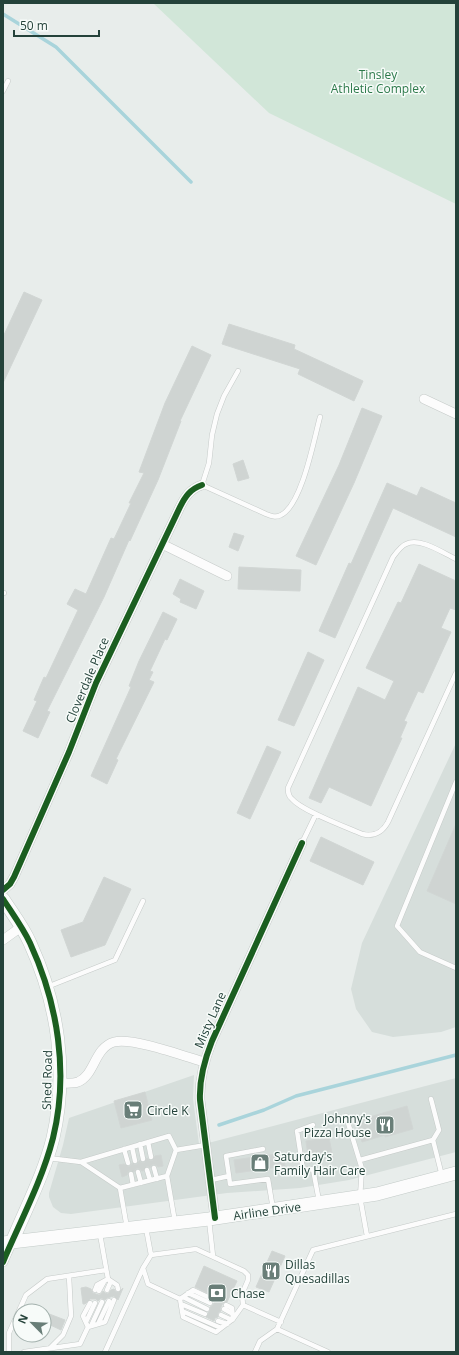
<svg xmlns="http://www.w3.org/2000/svg" width="459" height="1355" font-family="'Open Sans',sans-serif">
	<style>
		.built { fill: #d6dedb }
		.green { fill: #d1e6d8 }
		.lines { fill: none; stroke-linecap: round; stroke-linejoin: round }
		.stream { stroke: #a9d4db; stroke-width: 3.5 }
		.building { fill: #cfd4d2; stroke: #d1d6d4 }
		.lane-casing { stroke: #c5cac8; stroke-width: 5.5 }
		.street-casing { stroke: #c5cac8; stroke-width: 10 }
		.secondary-casing { stroke: #c3cbc8; stroke-width: 14 }
		.lane { stroke: #fcfcfc; stroke-width: 4.5 }
		.street { stroke: #fcfcfc; stroke-width: 9 }
		.secondary { stroke: #fcfcfc; stroke-width: 13 }
		.cycleway-casing { stroke: #f7fbf9; stroke-width: 8 }
		.cycleway { stroke: #1b5e20; stroke-width: 6 }
		.labels { text-anchor: middle; dominant-baseline: central; stroke-width: 3; stroke-linejoin: round; paint-order: stroke }
		.park-label { font-size: 12px; fill: #2d7a4b; stroke: #f7fbf9 }
		.street-label { font-size: 12px; fill: #24423a; stroke: #f7fbf9 }
		.poi-label { font-size: 12px; fill: #24423a; stroke: #f7fbf9; text-anchor: start }
	</style>
	<rect width="100%" height="100%" fill="#e8edeb"/>
	<!-- built -->
	<path class="built" d="M456,743V1027L441,1032L393,1037L372,1032L356,1009L351,989L362,943Z
		M194,1075L193,1099L199,1144L212,1142L456,1078V1152L349,1180L300,1188L227,1193L71,1214L61,1213L53,1207L49,1197V1193L63,1145L69,1118Z"/>
	<!-- green -->
	<path class="green" d="M153,3H456V204L269,113Z"/>
	<g class="lines">
		<!-- stream -->
		<path class="stream" d="M3,14L56,47L191,182
			M219,1125L264,1110L296,1096L456,1055"/>
	</g>
	<!-- building -->
	<path class="building" d="M24,292L42,300L3,383V337Z
		M229,324L295,345L294,349L363,381L354,401L298,374L300,369L222,344Z
		M192,346L211,355L180,421H181L158,480L130,541L129,540L104,597L47,711L50,712L38,738L23,731L37,701L34,700L44,677L46,678L78,610L67,604L75,589L86,594L111,538L114,539L131,503H129L144,473L139,472L165,403Z
		M362,408L382,416L354,483L316,565L296,556L339,465Z
		M243,460L249,478L238,481L233,464Z
		M387,483L417,496L421,487L456,503V537L393,508L335,638L319,631L349,563L351,564Z
		M234,533L244,536L238,551L229,547Z
		M419,564L456,581V610L450,608L441,628L451,632L423,693L418,691L404,721L407,722L400,738H402L371,806L329,787L321,803L309,798L358,687L385,700L394,681L366,668L398,602L401,603Z
		M239,567L301,570L300,591L238,589Z
		M180,579L204,591L196,609L180,602L181,599L173,594Z
		M163,612L177,619L167,640L165,639L150,671L153,672L149,680L154,682L116,759L118,760L107,784L91,776L131,687L129,686L139,661Z
		M308,652L324,660L294,726L278,720Z
		M267,746L281,752L250,819L237,813Z
		M456,824V904L427,891Z
		M321,837L374,862L363,885L310,861Z
		M104,877L131,889L105,945L71,957L61,930L83,922Z
		M145,1092L152,1120L121,1128L114,1101Z
		M407,1106L413,1129L385,1137V1135L362,1142L356,1121Z
		M329,1138L333,1158L309,1163L306,1141Z
		M283,1153L285,1166L236,1173L234,1160Z
		M161,1155L163,1166L158,1167L156,1165L153,1164L151,1166L150,1168L148,1166L146,1167L143,1171H142L140,1169L137,1168L135,1170L134,1172L130,1170L128,1172L127,1175L122,1177L119,1165L124,1164L129,1167L131,1165L132,1163L136,1165L140,1160L141,1162L144,1163L147,1158L149,1160L152,1161L155,1156Z
		M272,1251L285,1256L269,1292L256,1287Z
		M204,1266L237,1281L227,1302L223,1303L220,1309L221,1311L218,1313V1317L215,1318L214,1321L206,1317L210,1310V1307L212,1306L216,1300L215,1297L195,1287Z
		M86,1287L91,1289L93,1293L99,1295L101,1294L103,1291L105,1293L108,1294L111,1290L114,1289L116,1292H119L123,1288L118,1300L114,1296L107,1298L105,1300L101,1298L98,1301L96,1299H90L85,1304H83L81,1288Z
		M44,1312L65,1320L61,1330L44,1322Z"/>
	<g class="lines">
		<!-- lane casing -->
		<g class="lane-casing">
			<path id="lane" d="M3,91L8,81
				M238,371L224,396L217,414L212,435L209,463L202,485L266,514C271,516 276,518 281,515C302,505 314,439 320,417
				M456,559C443,553 420,537 406,544C401,546 396,553 393,557L288,788C288,792 288,796 292,799C302,811 346,827 362,834C374,837 382,833 388,822L456,673
				M3,593H4
				M456,782L397,926L420,952L456,968
				M302,843L316,814
				M47,987L115,960L143,901
				M346,1116L362,1169L360,1197L367,1236
				M313,1125L297,1131L303,1170L313,1169L319,1201
				M433,1140L442,1176
				M148,1142L151,1157
				M140,1144L143,1159
				M132,1147L135,1161
				M124,1149L128,1163
				M176,1150L206,1145
				M48,1158L81,1162L169,1136L176,1150L167,1176L120,1188L81,1162
				M360,1160L433,1140L439,1130L431,1099
				M154,1168L157,1179
				M147,1170L150,1180
				M138,1172L141,1183
				M131,1174L133,1185
				M167,1176L175,1222
				M229,1176L230,1184L268,1179L273,1209
				M211,1180L229,1176L226,1156L263,1149
				M120,1188L127,1228
				M209,1220L213,1256
				M143,1268L148,1284L180,1299L183,1317L216,1332L233,1319L243,1305L242,1294L248,1280V1275L244,1271L196,1249L151,1255
				M108,1279L117,1285L118,1289
				M95,1290L97,1285L108,1279L100,1234
				M107,1290L111,1281
				M99,1291L104,1282
				M188,1293L210,1303
				M183,1297L207,1309
				M180,1299L193,1290L212,1299
				M181,1304L205,1314
				M226,1305L232,1308L233,1319
				M243,1305L281,1322
				M224,1309L233,1314
				M182,1311L221,1328
				M221,1315L232,1320
				M218,1321L227,1324
				M86,1322L95,1303
				M98,1324L109,1301
				M91,1326L102,1302
				M88,1327L105,1322L114,1300
				M50,1348L63,1335L71,1316L69,1276
				M9,1352V1333L26,1295L47,1279L106,1270
				M24,1352L80,1344L88,1327L83,1316L90,1303
				M105,1352L143,1268L151,1255L146,1228
				M255,1352L260,1341L277,1329
				M328,1352L277,1329L313,1250L456,1214"/>
		</g>
		<!-- street casing -->
		<g class="street-casing">
			<path id="street" d="M424,399L456,414
				M162,544L227,576
				M3,890L10,884L14,877L69,752L96,683L180,507C185,497 190,489 202,485
				M3,940L21,927
				M59,1083C65,1083 72,1084 78,1082C95,1075 94,1048 114,1042C132,1037 184,1056 204,1062
				M215,1218L200,1100C199,1079 204,1061 212,1041L302,843
				M3,1262L12,1242"/>
		</g>
		<!-- secondary casing -->
		<g class="secondary-casing">
			<path id="secondary" d="M3,899C12,913 23,927 30,943C58,1004 68,1072 53,1138C44,1174 26,1208 12,1242
				M3,1243L209,1219L377,1194L456,1173"/>
		</g>
		<!-- lane -->
		<use href="#lane" class="lane"/>
		<!-- street -->
		<use href="#street" class="street"/>
		<!-- secondary -->
		<use href="#secondary" class="secondary"/>
		<!-- cycleway casing -->
		<g class="cycleway-casing">
			<path id="cycleway" d="M3,890L10,884L14,877L69,752L96,683L180,507C185,497 190,489 202,485
				M3,899C12,913 23,928 30,943C58,1004 69,1073 53,1138C42,1181 20,1222 3,1262
				M215,1218L200,1100C199,1079 204,1061 212,1041L302,843"/>
		</g>
		<!-- cycleway -->
		<use href="#cycleway" class="cycleway"/>
	</g>
	<!-- icons -->
	<defs>
		<g id="supermarket-square" transform="scale(1)"><rect x="-9" y="-9" width="18" height="18" rx="4" fill="#697e78" stroke="#f7fbf9"/><path d="M-6-5.5h2.5l.6 2H6L4.5 2H-2.5L-4.4-4H-6ZM-1.5 3.2a1.3 1.3 0 1 0 .1 0ZM3 3.2a1.3 1.3 0 1 0 .1 0Z" fill="#fff"/></g>
		<g id="restaurant-square" transform="scale(1)"><rect x="-9" y="-9" width="18" height="18" rx="4" fill="#697e78" stroke="#f7fbf9"/><path d="M-5-6h1v4h1v-4h1v4h1v-4h1v5L-1.5 .5V6h-2V.5L-5-1ZM5-6V6H3V1.5H1.5Q1.5-4 5-6Z" fill="#fff"/></g>
		<g id="shop-square" transform="scale(1)"><rect x="-9" y="-9" width="18" height="18" rx="4" fill="#697e78" stroke="#f7fbf9"/><path d="M-5-2.5h2.3a2.7 3.5 0 0 1 5.4 0H5L5.5 6h-11ZM-1.5-2.5h3a1.5 2.3 0 0 0-3 0Z" fill="#fff"/></g>
		<g id="bank-square" transform="scale(1)"><rect x="-9" y="-9" width="18" height="18" rx="4" fill="#697e78" stroke="#f7fbf9"/><path d="M-6-4H6V4H-6ZM0-2.3a2.3 2.3 0 1 0 0 4.6a2.3 2.3 0 1 0 0-4.6Z" fill="#fff"/></g>
	</defs>
	<g fill-rule="evenodd">
		<use href="#supermarket-square" x="133" y="1110"/>
		<use href="#restaurant-square" x="385" y="1125"/>
		<use href="#shop-square" x="260" y="1163"/>
		<use href="#restaurant-square" x="271" y="1271"/>
		<use href="#bank-square" x="217" y="1293"/>
	</g>
	<g class="labels">
		<!-- park labels -->
		<g class="park-label">
			<text x="378" y="74">Tinsley<tspan x="378" dy="14">Athletic Complex</tspan></text>
		</g>
		<!-- street labels -->
		<g class="street-label">
			<text transform="translate(87 680) rotate(-67)">Cloverdale Place</text>
			<text transform="translate(210 1020) rotate(-66)">Misty Lane</text>
			<text transform="translate(47 1080) rotate(-89)">Shed Road</text>
			<text transform="translate(267 1211) rotate(-8)">Airline Drive</text>
		</g>
		<!-- poi labels -->
		<g class="poi-label">
			<text x="147" y="1110">Circle K</text>
			<text x="371" y="1118" text-anchor="end">Johnny's<tspan x="371" dy="14">Pizza House</tspan></text>
			<text x="274" y="1156">Saturday's<tspan x="274" dy="14">Family Hair Care</tspan></text>
			<text x="285" y="1264">Dillas<tspan x="285" dy="14">Quesadillas</tspan></text>
			<text x="231" y="1293">Chase</text>
		</g>
	</g>
	<!-- border -->
	<rect width="459" height="1355" fill="none" stroke="#24423a" stroke-width="8"/>
	<!-- north arrow -->
	<g transform="translate(32 1323) rotate(294)"><circle r="19" fill="#f7fbf9" stroke="#a3b1ad"/>
	<path d="M0-3L7 15L0 10L-7 15Z" fill="#697e78"/>
	<text y="-6" font-size="11" font-weight="bold" text-anchor="middle" fill="#24423a">N</text>
	</g>
	<!-- scale -->
	<path d="M14 30v6h85v-6" fill="none" stroke="#24423a" stroke-width="2"/>
	<text x="20" y="30" font-size="12" fill="#24423a" stroke="#f7fbf9" stroke-width="3" paint-order="stroke">50 m</text>
</svg>
